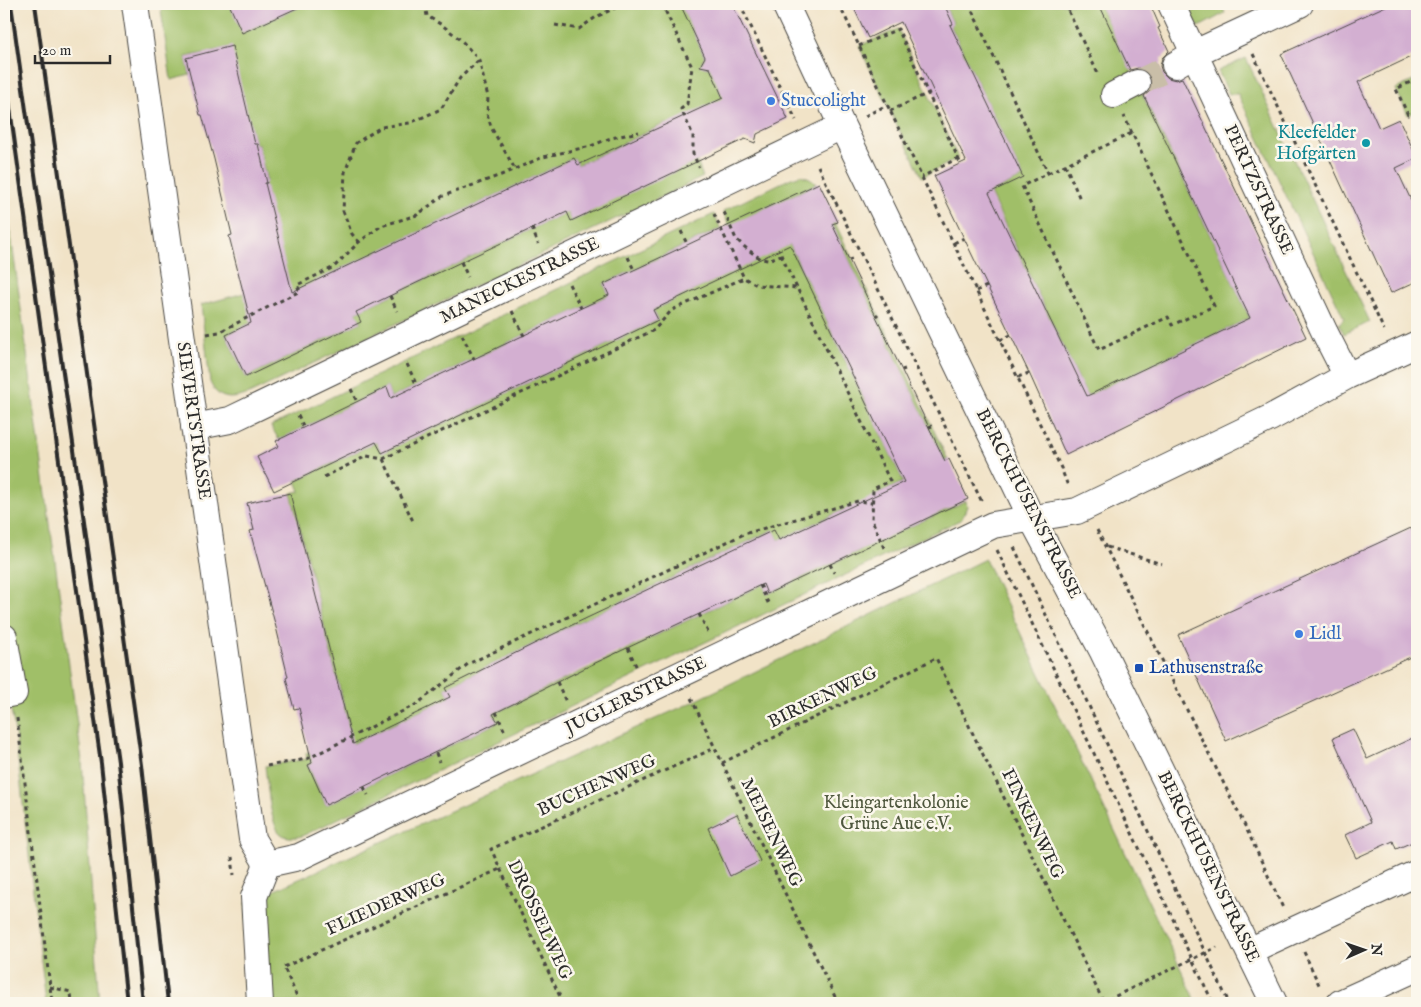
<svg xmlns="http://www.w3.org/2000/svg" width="1421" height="1007" font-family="'IM FELL English',serif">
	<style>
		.green { fill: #a0bf68; stroke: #66754a; fill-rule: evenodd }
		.building { fill: #d3afd1 }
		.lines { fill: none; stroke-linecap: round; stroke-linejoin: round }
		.minor-tunnel { stroke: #c9bea8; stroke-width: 26; stroke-dasharray: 26 13; stroke-linecap: butt }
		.minor-casing { stroke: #494742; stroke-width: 28 }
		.path { stroke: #494742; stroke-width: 3; stroke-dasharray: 4 4; stroke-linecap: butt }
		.minor { stroke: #fff; stroke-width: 26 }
		.rail { stroke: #2b2b2b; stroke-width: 4 }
		.shop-dot { fill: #3f7fe0; stroke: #fbf7ec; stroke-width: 2 }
		.culture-dot { fill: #0f9aa8; stroke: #fbf7ec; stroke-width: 2 }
		.transit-dot { fill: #1a4fb4; stroke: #fbf7ec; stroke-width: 2 }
		.labels { text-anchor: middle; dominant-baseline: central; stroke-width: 5; stroke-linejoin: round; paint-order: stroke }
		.shop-label { font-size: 18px; fill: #366cbe; stroke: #fbf7ec; text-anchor: start }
		.culture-label { font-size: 18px; fill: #0d838f; stroke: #fbf7ec; text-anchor: end }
		.street-label { font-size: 18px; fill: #2b2b2b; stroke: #fbf7ec }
		.transit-label { font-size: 18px; fill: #164399; stroke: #fbf7ec; text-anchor: start }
		.park-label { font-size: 18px; fill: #4e573d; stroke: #fbf7ec }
	</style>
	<rect width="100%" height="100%" fill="#fbf7ec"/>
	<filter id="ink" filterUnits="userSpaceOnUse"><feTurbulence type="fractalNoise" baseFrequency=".02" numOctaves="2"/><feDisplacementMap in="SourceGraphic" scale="10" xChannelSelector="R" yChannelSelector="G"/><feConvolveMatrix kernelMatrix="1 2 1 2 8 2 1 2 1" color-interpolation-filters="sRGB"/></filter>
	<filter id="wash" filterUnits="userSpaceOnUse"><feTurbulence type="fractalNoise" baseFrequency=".0096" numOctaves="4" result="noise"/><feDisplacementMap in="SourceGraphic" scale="20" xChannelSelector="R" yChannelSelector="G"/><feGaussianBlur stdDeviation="1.12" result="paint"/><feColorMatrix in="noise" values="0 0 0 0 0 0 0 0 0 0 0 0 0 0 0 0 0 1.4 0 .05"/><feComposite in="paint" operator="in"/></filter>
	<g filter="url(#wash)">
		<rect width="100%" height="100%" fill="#f1e3c7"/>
		<!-- green -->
		<path class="green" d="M164,4H229L243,32L306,4H674L675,6L682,7L705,57L702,62L704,67L710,68L724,98L696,159L703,177L251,393C234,400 218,402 210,382L201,305L244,293L265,183L267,182L258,144H255L231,47L186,57L190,75L171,80L161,10ZM666,123L685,164L571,221L567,212L356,312L361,322L246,377L226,335L313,293L337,271L574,158L578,165Z
			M944,4H1099L1250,318L1087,396L990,193L1023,177L950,25L953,23Z
			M1194,4H1221L1225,13L1199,27L1191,15L1196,8Z
			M898,29L958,158L922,177L859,46Z
			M1246,58L1370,322L1344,334L1339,324L1344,318L1238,94H1229L1218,71Z
			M1417,79V111L1408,115L1396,89Z
			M801,175L810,178L816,184L746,218L790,245L901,476L903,482L878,494L896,533L966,501L967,506L962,519L302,836C295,838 285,838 280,833C270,824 267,780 265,766L307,759L306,753L317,751L312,731L348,722L291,493L300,491L296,481L376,442L382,453L411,439L658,320L653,310L736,270L717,230L604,284L609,295L391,398L387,387L279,440L271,426L714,214L722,232L730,228L723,211L789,179ZM849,507L867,547L767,594L763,584L493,714L497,723L326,805L308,765L450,697L445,688L572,625L773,530L779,540Z
			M4,183L82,761L100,1003H46L14,725L4,674Z
			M835,223L948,460L945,461L832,224Z
			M985,559L1197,1003H252L246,903L693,702Z"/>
		<g id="blocks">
			<!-- building -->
			<path class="building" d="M229,4H306L242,33Z
				M680,4H732L788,119L757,134L755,143L745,139L571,221L567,212L425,279L356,312L361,322L246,377L226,335L251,323L229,236L232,235L214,159L202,115H200L186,58L232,46L255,144H258L267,183H265L292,292L574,158L578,165L723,98L710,68L700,66L705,57Z
				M852,4H944L953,24L950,25L1023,177L989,193L1087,396L1250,318L1144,96L1150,91L1152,84L1150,77L1145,70L1138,68L1130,70L1099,4H1150L1160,27L1158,28L1169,51L1162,58L1160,66L1162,72L1168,78L1176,80L1182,78L1306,337L1066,455L1030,375L934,176L966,161L901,22L868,38Z
				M1390,4H1417V54L1358,82L1379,128L1399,119L1417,158L1396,168L1417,213V281L1391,293L1281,54Z
				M819,183L838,222L832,224L945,461L949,459L968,499L767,594L763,584L591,665L493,714L498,722L326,805L308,765L312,763L299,708L294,709L286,678L288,677L277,631L250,531L254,530L247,503L290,493L353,744L450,697L445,688L572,625L774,530L779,540L904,482L790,245L653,310L658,320L382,453L376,442L274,491L257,457L279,446L276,441L387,387L391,398L609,295L604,284Z
				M1411,528L1417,541V654L1226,741L1178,635Z
				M1353,729L1367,759L1417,736V840L1396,849L1393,841L1356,858L1345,835L1371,822L1333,738Z
				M737,814L760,861L730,876L708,828Z"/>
		</g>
	</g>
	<g filter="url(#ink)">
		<use href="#blocks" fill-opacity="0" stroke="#494742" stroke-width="1"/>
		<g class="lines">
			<!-- minor-tunnel -->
			<path class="minor-tunnel" d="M1137,83L1175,65"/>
			<!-- minor casing -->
			<g class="minor-casing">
				<path id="minor" d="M135,4L252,839L267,864L299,857L993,525L1077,511L1270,418L1347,376L1417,344
					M785,4L842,126L1032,519L1103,652L1274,1003
					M1171,4L1325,333L1347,376
					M1175,65L1195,53L1300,4
					M1114,95L1137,83
					M194,427L230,420L842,126
					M4,637L14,693L4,695
					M1249,951L1417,873
					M260,1003L254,897L267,864
					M1340,1003L1417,968"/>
			</g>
			<!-- path -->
			<path class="path" d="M425,4L427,16L442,25L461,40L479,60L488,97L487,114L492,129L515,169
				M662,4L692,67L687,104L681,109L693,135V154L699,167
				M740,4L796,120
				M839,4L1061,468L1068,486
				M969,4L1048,173L1022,186L1099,350L1168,317L1172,325L1214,306L1124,116
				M1065,4L1099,76
				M555,25L579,29L596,17L623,4
				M859,46L898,29L958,158L922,177
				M1253,54L1384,330
				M1417,79L1396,89L1408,115L1417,111
				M890,111L933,91
				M865,116L887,105
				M958,158L961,164
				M1065,164L1080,199
				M818,166L982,502
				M1048,173L1132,133
				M724,212L736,239L747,249L761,259L768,260L781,255L779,249
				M714,214L744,278L757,285L797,288L890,481L873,489L872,520L884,548
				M532,228L538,244
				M681,231L687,244
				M359,242L352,234L343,211L345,172L356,143L381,127L410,123L441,109L460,78L479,60
				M954,243L964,238
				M781,255L797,288
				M628,257L634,270
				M849,260L852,259
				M461,262L468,277
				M569,284L581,308
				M976,291L987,286
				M390,296L397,311
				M512,311L524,336
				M876,316L878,314
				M207,334L219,332L300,291L297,285L334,267L359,242L381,226L417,215L443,196L501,175L543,157L591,146L611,138L639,132
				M462,335L474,359
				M1000,340L1011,335
				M407,364L417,386
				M902,370L905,369
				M1018,377L1029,373
				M351,389L357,402
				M298,415L304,428
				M929,427L932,426
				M383,459L413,521
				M324,477L367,456L383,459L654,330L672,310L744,278
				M1097,530L1247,830L1283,908
				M1014,547L1229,1003
				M1107,547L1162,564
				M997,550L1213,1003
				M830,564L834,573
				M760,585L769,605
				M699,614L709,634
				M628,648L637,668
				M557,682L566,702
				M691,698L838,1003
				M496,712L505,732
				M17,718L52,1003
				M436,753L439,762
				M722,763L936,658L1104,1003
				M267,766L307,759L417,704L468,664L744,534L858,501L872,503
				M364,787L368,795
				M232,857L234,875
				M1304,952L1320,987
				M284,967L500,869
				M285,970L300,1003
				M50,987L71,992L72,1003
				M563,1003L491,849L715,748
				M1101,1003L1217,947"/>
			<!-- minor -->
			<use href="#minor" class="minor"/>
			<!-- rail -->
			<path class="rail" d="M11,4L118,762L143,1003
				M35,4L142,765L168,1003
				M4,65L101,763L127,1003"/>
		</g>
	</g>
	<!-- markers -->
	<g class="shop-dot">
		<circle cx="771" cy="101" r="5"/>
		<circle cx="1299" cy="634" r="5"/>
	</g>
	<circle class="culture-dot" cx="1366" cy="143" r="5"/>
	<rect class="transit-dot" x="1134" y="663" width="10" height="10" rx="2.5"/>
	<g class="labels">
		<!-- shop labels -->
		<g class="shop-label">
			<text x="781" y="101">Stuccolight</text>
			<text x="1309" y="634">Lidl</text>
		</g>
		<!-- culture labels -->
		<g class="culture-label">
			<text x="1356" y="133">Kleefelder<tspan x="1356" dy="21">Hofgärten</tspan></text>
		</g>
		<!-- street labels -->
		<g class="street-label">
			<text transform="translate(1258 190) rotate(65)">PERTZSTRASSE</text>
			<text transform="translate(520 281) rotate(-26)">MANECKESTRASSE</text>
			<text transform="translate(193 421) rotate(82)">SIEVERTSTRASSE</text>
			<text transform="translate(1028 504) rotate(63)">BERCKHUSENSTRASSE</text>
			<text transform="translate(636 696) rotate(-26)">JUGLERSTRASSE</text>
			<text transform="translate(823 698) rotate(-26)">BIRKENWEG</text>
			<text transform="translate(597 786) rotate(-24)">BUCHENWEG</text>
			<text transform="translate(1032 824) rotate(64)">FINKENWEG</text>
			<text transform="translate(771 833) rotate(64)">MEISENWEG</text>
			<text transform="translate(1208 867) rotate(64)">BERCKHUSENSTRASSE</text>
			<text transform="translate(386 905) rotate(-24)">FLIEDERWEG</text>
			<text transform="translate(539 920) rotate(65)">DROSSELWEG</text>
		</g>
		<!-- transit labels -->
		<g class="transit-label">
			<text x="1149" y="668">Lathusenstraße</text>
		</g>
		<!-- park labels -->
		<g class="park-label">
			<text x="896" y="803">Kleingartenkolonie<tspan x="896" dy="21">Grüne Aue e.V.</tspan></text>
		</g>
	</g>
	<!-- margin -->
	<rect width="1421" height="1007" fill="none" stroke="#fbf7ec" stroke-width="20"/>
	<!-- north arrow -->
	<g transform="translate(1364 950) rotate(88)" stroke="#fbf7ec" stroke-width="4" paint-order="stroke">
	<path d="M0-4L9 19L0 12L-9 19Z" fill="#2b2b2b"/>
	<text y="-8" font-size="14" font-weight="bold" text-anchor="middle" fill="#2b2b2b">N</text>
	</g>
	<!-- scale -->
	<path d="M35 55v8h75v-8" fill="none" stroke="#2b2b2b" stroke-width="2.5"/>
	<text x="42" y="55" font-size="15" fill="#2b2b2b" stroke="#fbf7ec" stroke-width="4" paint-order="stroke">20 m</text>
</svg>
